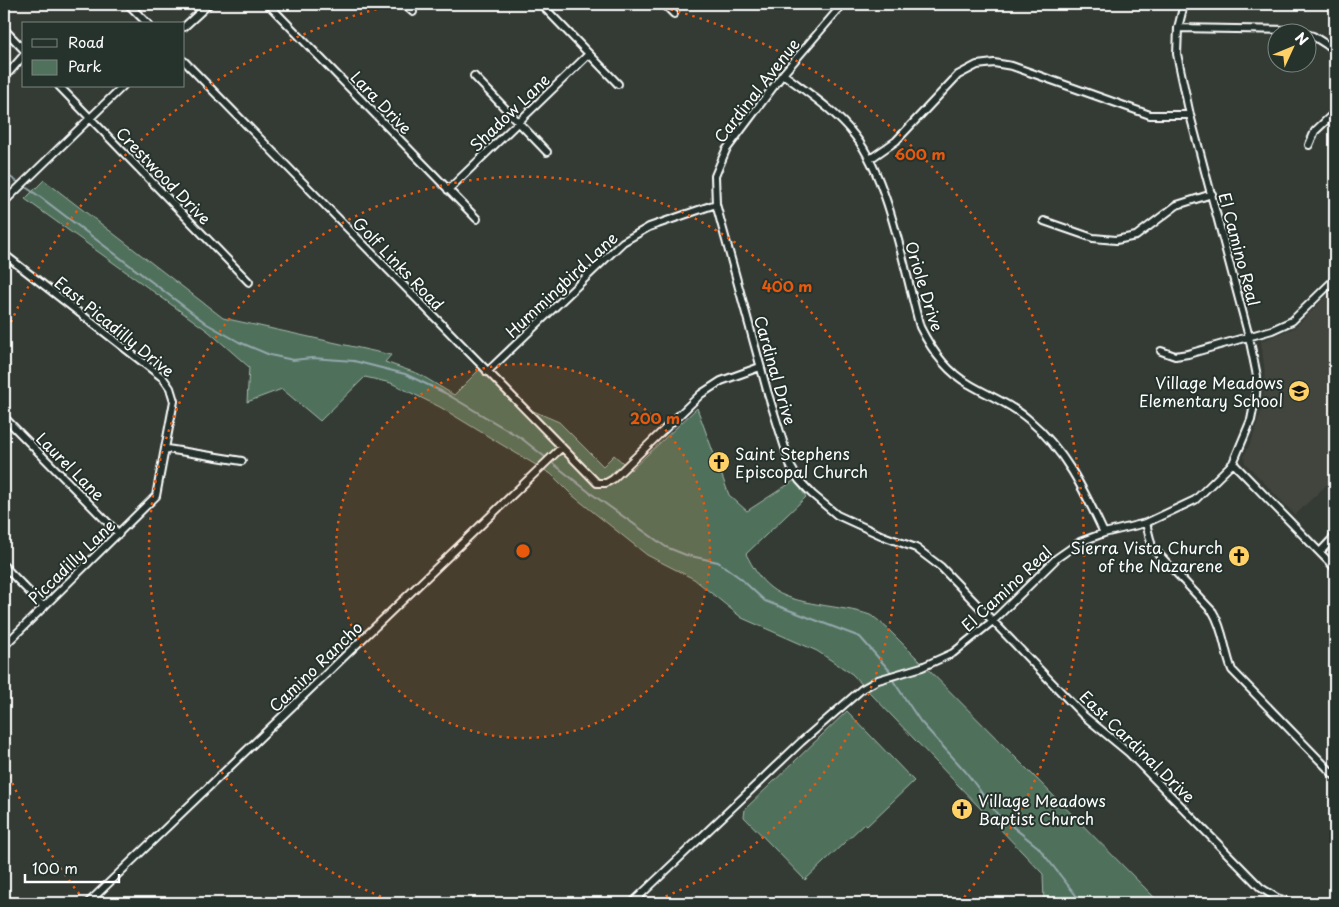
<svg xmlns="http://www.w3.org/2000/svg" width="1339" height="907" font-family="'Playpen Sans',sans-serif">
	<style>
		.built { fill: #42443d }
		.green { fill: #50715b; stroke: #a8b8ad }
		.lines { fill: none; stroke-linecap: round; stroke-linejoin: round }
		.stream { stroke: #95a7ac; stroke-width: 2 }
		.minor-casing { stroke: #fff; stroke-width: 10 }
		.minor { stroke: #26332d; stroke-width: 6 }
		.ring { fill: none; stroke: #e8590c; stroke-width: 2.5; stroke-dasharray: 2.5 5 }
		.labels { text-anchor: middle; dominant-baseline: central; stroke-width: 4; stroke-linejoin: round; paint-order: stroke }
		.street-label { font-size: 16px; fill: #fff; stroke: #26332d }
		.poi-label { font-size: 16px; fill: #fff; stroke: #26332d; text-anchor: end }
		.centre { fill: #e8590c; stroke: #26332d; stroke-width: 2.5 }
		.ring-label { font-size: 15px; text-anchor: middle; font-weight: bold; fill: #e8590c; stroke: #26332d; stroke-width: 4; stroke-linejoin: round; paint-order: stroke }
	</style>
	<rect width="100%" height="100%" fill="#333b34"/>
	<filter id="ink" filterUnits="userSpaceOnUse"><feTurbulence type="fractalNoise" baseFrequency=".02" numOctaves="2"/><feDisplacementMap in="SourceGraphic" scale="10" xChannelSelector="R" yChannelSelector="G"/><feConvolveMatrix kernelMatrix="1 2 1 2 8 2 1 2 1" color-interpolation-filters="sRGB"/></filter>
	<g filter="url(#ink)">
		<!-- built -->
		<path class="built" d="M1335,288V477L1295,515L1245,463L1244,456L1253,437L1262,409L1265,374L1261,341L1294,328Z"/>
		<!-- green -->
		<path class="green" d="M44,180L223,318L391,355L385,362L419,374L454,395L479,370L524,407L559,422L603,466L614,455L631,470L697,408L729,495L747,511L795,480L806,497L746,554C753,567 759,579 771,588C793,606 843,605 870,615C877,618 883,625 888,629L1160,903H1044L1043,874L852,674L817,651L742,618L694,579L647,555L572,495L551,474L499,443L440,407L391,383L365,377L320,421L282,389L247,402L249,367L208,331L25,199Z
			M847,711L914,781L867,826L864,824L805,880L744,817L745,809Z"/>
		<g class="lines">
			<!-- stream -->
			<path class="stream" d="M4,173L39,196L207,324L239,342L270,355L293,360L312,358L354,361L405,374L445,393L521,438L589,492L666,547L686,555L718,562L740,578L765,601L860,637L890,671L894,682L920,721L966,772L998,815L1038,847L1082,903"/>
			<!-- minor casing -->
			<g class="minor-casing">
				<path id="minor" d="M128,4L148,24
					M268,4L477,219
					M404,4L413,12
					M541,4L618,84
					M664,4L674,14
					M843,4L783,74L726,150L715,176L716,204L768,394L791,467L799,480L812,494L837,515L883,536L916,548L941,567L1083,715L1129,753L1261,888L1277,898L1292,903
					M184,27L209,4
					M1178,28L1290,30L1300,32
					M4,29L24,50
					M1306,34L1313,36L1335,50
					M184,61L597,483H606L613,479L701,394L721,381L760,367
					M783,74C808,93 836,111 855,136C889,179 905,273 920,327C931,349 947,372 969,384C989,396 1011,404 1028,419C1065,450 1084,490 1104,533
					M474,76L547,152
					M4,78L24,55
					M59,86L249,282
					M1309,145L1315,131L1335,112
					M870,159L896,141L958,75L977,65L994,63L1012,66L1150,115H1190
					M448,190L589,54
					M4,202L123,86
					M1044,221L1093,238L1116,240L1136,236L1177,205L1212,194
					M4,254L163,378L170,388L174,401L156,496L4,646
					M1161,351L1175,356L1188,354L1272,330L1292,321L1335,279
					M487,372L623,242L649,227L716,204
					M4,417L119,534
					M167,449L242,461
					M1233,463L1335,568
					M1146,523L1152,547L1213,612C1224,630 1224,650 1232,670L1335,776
					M1320,552L1335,536
					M4,566L44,607
					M88,903L561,448
					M632,903L801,742L862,689L878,680L922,667L953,653L994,620L1057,558L1080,542L1104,533L1146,523L1195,500L1233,463L1251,420L1256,395L1257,376L1249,337L1190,115L1177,54L1178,28L1184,4"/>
			</g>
			<!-- minor -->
			<use href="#minor" class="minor"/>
		</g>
	</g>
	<!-- distance rings -->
	<circle cx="523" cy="551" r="187" fill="#e8590c" fill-opacity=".12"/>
	<g class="ring">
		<circle cx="523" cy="551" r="187"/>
		<path d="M395 902A374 374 0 1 1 651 902"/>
		<path d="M84 900A561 561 0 0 1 5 766M5 336A561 561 0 0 1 397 4M649 4A561 561 0 0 1 962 900"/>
	</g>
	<!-- icons -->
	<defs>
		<g id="school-disc" transform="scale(1.125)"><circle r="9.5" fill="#ffd166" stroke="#26332d"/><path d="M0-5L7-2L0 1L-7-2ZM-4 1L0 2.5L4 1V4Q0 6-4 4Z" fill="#111"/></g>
		<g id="church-disc" transform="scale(1.125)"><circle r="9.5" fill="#ffd166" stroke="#26332d"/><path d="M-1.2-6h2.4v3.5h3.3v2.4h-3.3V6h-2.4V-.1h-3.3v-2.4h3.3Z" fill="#111"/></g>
	</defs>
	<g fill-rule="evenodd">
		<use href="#school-disc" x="1299" y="391"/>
		<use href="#church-disc" x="719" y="462"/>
		<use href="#church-disc" x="1239" y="556"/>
		<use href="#church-disc" x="962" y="809"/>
	</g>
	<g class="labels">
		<!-- street labels -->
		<g class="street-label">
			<text transform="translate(756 90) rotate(-52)">Cardinal Avenue</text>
			<text transform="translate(382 102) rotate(46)">Lara Drive</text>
			<text transform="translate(509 112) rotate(-44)">Shadow Lane</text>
			<text transform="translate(164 175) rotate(46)">Crestwood Drive</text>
			<text transform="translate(1240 249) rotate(75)">El Camino Real</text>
			<text transform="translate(399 263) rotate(46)">Golf Links Road</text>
			<text transform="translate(561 284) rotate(-43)">Hummingbird Lane</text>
			<text transform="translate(925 286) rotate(73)">Oriole Drive</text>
			<text transform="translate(115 326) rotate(39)">East Picadilly Drive</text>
			<text transform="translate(776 370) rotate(74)">Cardinal Drive</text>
			<text transform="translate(71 466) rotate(45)">Laurel Lane</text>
			<text transform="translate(71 561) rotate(-44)">Piccadilly Lane</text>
			<text transform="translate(1006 588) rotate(-43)">El Camino Real</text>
			<text transform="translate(315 666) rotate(-44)">Camino Rancho</text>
			<text transform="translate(1138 746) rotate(44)">East Cardinal Drive</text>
		</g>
		<!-- poi labels -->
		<g class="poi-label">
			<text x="1283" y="382">Village Meadows<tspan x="1283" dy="18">Elementary School</tspan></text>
			<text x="735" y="453" text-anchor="start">Saint Stephens<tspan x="735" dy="18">Episcopal Church</tspan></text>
			<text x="1223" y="547">Sierra Vista Church<tspan x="1223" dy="18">of the Nazarene</tspan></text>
			<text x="978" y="800" text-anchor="start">Village Meadows<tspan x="978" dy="18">Baptist Church</tspan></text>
		</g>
	</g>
	<circle cx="523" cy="551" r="8" class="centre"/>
	<g class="ring-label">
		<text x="920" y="160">600 m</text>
		<text x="787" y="292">400 m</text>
		<text x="655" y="424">200 m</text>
	</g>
	<!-- margin -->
	<rect width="1339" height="907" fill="none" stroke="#26332d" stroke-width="20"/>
	<rect x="10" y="10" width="1319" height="887" fill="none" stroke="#fff" stroke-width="2" filter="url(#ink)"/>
	<!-- legend -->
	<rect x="22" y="22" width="162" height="65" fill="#26332d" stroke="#7d8581"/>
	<rect x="32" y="39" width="25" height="8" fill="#26332d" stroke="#7d8581"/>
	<text x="68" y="48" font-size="15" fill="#ffffff">Road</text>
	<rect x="32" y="60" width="25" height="15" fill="#50715b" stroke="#7d8581"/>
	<text x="68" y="72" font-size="15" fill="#ffffff">Park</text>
	<!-- north arrow -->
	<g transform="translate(1292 48) rotate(46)"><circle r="24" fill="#26332d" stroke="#7d8581"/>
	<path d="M0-4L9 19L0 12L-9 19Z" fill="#ffd166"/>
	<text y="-8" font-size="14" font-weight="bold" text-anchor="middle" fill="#ffffff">N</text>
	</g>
	<!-- scale -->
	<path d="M25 874v8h94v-8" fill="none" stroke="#ffffff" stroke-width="2.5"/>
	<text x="32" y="874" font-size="15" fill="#ffffff" stroke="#26332d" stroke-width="4" paint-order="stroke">100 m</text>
</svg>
